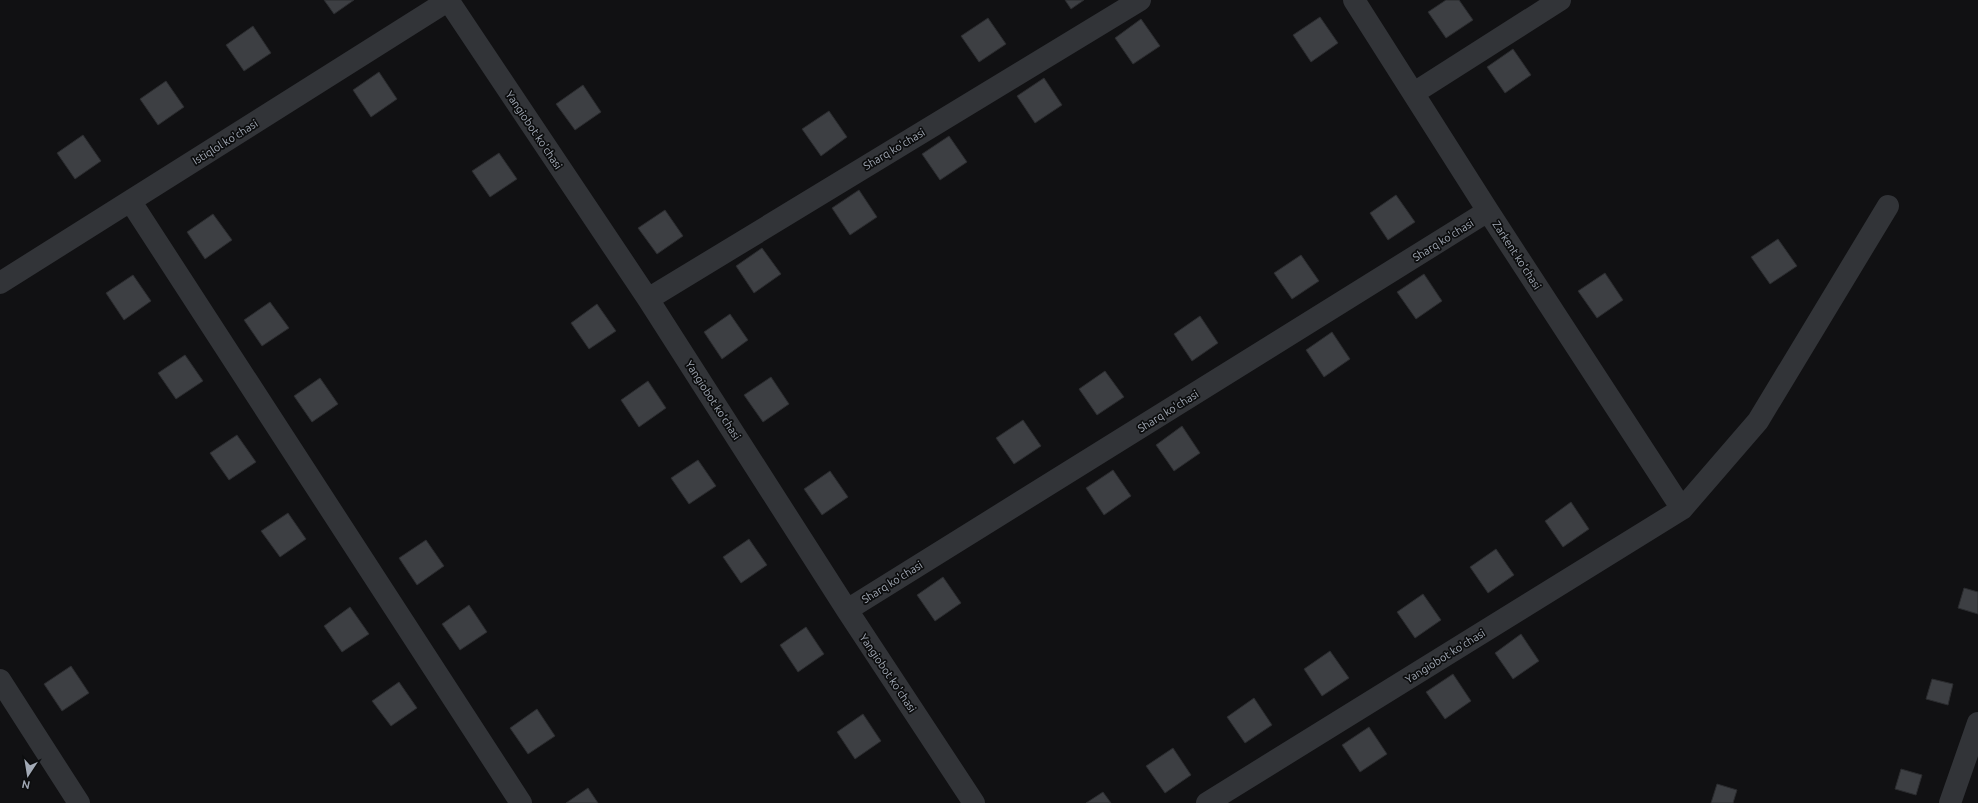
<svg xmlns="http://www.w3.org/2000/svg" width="1978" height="803" font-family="Ubuntu,sans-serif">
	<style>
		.building { fill: #3d3f43; stroke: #2b2c2f }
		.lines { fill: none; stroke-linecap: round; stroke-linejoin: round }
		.minor { stroke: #323438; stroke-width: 22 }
		.labels { text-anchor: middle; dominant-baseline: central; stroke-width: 3.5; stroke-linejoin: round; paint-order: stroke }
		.street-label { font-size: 11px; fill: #a2a9b5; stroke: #0c0d0e }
	</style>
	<rect width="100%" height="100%" fill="#111113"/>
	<!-- building -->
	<path class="building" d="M324,0H354L334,14Z
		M1065,0H1084L1071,9Z
		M1446,0H1459L1473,20L1446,38L1428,12Z
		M1320,17L1338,43L1311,62L1293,35Z
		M988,18L1006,44L979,62L961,36Z
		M1141,19L1160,46L1133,64L1115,38Z
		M253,26L271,53L244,71L226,45Z
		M1513,49L1531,75L1505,93L1487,67Z
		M379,72L397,99L371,117L353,90Z
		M1044,78L1062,105L1035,123L1017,96Z
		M166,81L184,107L158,125L140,99Z
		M583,85L601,112L575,130L556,104Z
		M829,111L847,137L821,156L802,129Z
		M83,135L101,161L75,179L57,153Z
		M949,136L967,162L940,180L922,154Z
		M499,153L517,179L490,197L472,171Z
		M859,190L877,217L850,235L832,208Z
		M1396,195L1415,222L1388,240L1370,213Z
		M665,210L683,236L657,254L638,228Z
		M213,214L232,240L205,259L187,232Z
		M1778,239L1797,266L1770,284L1751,257Z
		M762,248L781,274L754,293L736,266Z
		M1301,255L1319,281L1292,299L1274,273Z
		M1605,273L1623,300L1597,318L1578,291Z
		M1424,274L1442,301L1416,319L1397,292Z
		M133,275L151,301L124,320L106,293Z
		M270,302L289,328L262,346L244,320Z
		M597,304L616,331L589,349L571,323Z
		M730,314L748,340L722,359L704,332Z
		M1200,316L1218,343L1192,361L1174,334Z
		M1332,332L1350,359L1324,377L1306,350Z
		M185,355L203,381L176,399L158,373Z
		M1105,371L1124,397L1097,415L1079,389Z
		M771,377L789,404L763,422L744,395Z
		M320,378L338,404L312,422L294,396Z
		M648,381L666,408L639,427L621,400Z
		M1023,420L1041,446L1014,464L996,438Z
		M1182,426L1200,453L1174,471L1156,445Z
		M237,435L256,462L229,480L210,453Z
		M698,460L716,486L689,504L671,478Z
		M1113,470L1131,496L1104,515L1086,488Z
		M830,471L848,497L822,515L804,489Z
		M1571,502L1589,529L1563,547L1545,521Z
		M288,513L306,539L280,557L261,531Z
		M749,539L767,565L741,583L723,557Z
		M426,540L444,566L417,585L399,558Z
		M1496,549L1514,575L1488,593L1470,567Z
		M943,577L961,603L935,621L917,595Z
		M1964,588L1978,592V614L1958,608Z
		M1423,594L1441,620L1415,638L1397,612Z
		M469,605L487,632L460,650L442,624Z
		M350,607L369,634L342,652L324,626Z
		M806,627L824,654L798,672L780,645Z
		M1521,634L1539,661L1513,679L1495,653Z
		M1330,651L1349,678L1322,696L1304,669Z
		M71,666L89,693L62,711L44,684Z
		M1453,674L1471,701L1445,719L1426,692Z
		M1932,679L1953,684L1948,705L1926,699Z
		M399,682L417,708L391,726L372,701Z
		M1254,698L1272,725L1245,743L1227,717Z
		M537,709L555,736L528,754L510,728Z
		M863,714L881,741L855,759L837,732Z
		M1369,727L1387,754L1360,772L1342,745Z
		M1173,748L1191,775L1165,793L1146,766Z
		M1901,769L1922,775L1916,795L1895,789Z
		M1717,784L1737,790L1733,803H1711Z
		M588,788L598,803H566Z
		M1103,792L1111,803H1086Z"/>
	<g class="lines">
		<!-- minor -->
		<path class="minor" d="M448,0L648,299L847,610L974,803
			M1354,0L1488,211L1682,509
			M1414,93L1560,0
			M131,202L521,803
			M0,283L449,0
			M648,299L1140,0
			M847,610L1488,211
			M0,680L79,803
			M1207,803L1682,509L1758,421L1888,206
			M1950,803L1978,723"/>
	</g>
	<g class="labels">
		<!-- street labels -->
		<g class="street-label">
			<text transform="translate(534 130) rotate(56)">Yangiobot ko'chasi</text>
			<text transform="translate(225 142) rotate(-32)">Istiqlol ko'chasi</text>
			<text transform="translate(894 149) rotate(-31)">Sharq ko'chasi</text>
			<text transform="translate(1443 240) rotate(-32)">Sharq ko'chasi</text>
			<text transform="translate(1517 255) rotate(57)">Zarkent ko'chasi</text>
			<text transform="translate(713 400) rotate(57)">Yangiobot ko'chasi</text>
			<text transform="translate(1168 411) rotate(-32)">Sharq ko'chasi</text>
			<text transform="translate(892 582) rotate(-32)">Sharq ko'chasi</text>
			<text transform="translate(1445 656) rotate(-32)">Yangiobot ko'chasi</text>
			<text transform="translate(888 673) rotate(56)">Yangiobot ko'chasi</text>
		</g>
	</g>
	<!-- north arrow -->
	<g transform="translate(28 775) rotate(192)" stroke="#0c0d0e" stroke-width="3" paint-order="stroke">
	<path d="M0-3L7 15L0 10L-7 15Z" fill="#a2a9b5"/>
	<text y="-6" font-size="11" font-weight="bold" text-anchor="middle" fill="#a2a9b5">N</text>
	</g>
</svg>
